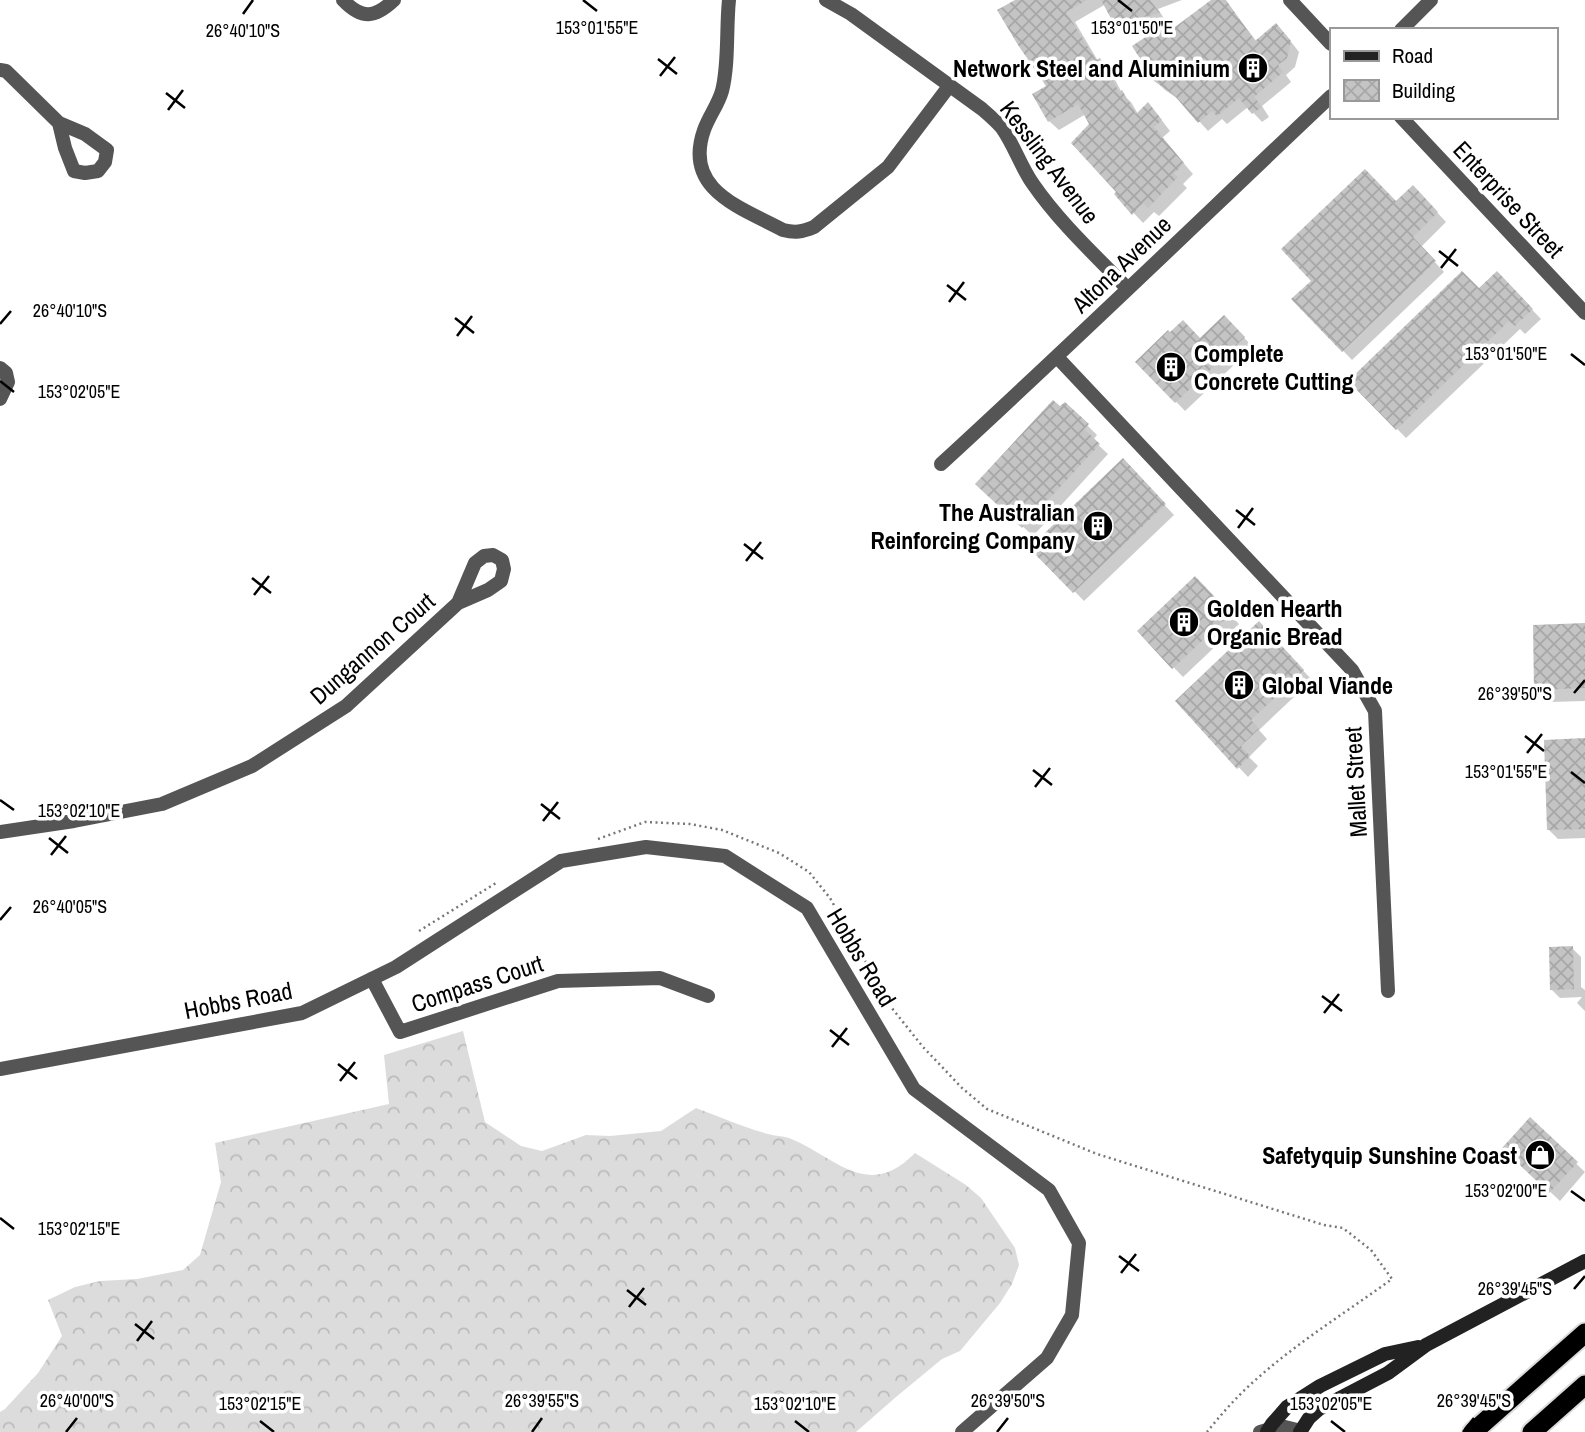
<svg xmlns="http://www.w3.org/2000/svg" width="1585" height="1432" font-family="'Archivo Narrow',sans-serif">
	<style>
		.forest { fill: url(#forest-crowns) }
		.shadow { fill: #0003 }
		.building { fill: url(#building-cross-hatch) }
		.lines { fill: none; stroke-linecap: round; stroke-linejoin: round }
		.trunk-casing { stroke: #dbdbdb; stroke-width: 23 }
		.path { stroke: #777; stroke-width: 2.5; stroke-dasharray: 2 3.5; stroke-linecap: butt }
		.minor { stroke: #555; stroke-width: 14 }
		.tertiary { stroke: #555; stroke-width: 14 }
		.secondary { stroke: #222; stroke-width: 14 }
		.trunk { stroke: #000; stroke-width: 19 }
		.ticks { fill: none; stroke: #000; stroke-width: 2.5 }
		.labels { text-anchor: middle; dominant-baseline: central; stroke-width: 7; stroke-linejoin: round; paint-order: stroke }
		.poi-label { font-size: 24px; font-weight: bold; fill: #000; stroke: #fff; text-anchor: end }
		.street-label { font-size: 24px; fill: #000; stroke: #fff }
		.ticks-label { font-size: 18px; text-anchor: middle; fill: #000; stroke: #fff; stroke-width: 7; stroke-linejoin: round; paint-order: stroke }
	</style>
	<defs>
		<pattern id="forest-crowns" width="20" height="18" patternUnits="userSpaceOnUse" patternTransform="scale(1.75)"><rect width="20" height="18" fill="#dcdcdc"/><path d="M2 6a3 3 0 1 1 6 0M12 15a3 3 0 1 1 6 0" fill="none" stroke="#bbb"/></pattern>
		<pattern id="building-cross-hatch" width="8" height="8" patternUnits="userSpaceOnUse" patternTransform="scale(1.75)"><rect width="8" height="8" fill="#c4c4c4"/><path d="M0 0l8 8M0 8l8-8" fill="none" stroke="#a7a7a7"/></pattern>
	</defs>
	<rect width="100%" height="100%" fill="#fff"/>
	<!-- forest -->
	<path class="forest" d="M463,1031L485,1122L521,1146L542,1151L586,1135L610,1136L661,1131L696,1108C720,1117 743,1127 768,1134C775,1136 782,1136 789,1138C835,1156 867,1202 915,1153L966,1185L981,1198L1015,1248L1019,1265L1012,1284L1000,1303L960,1351L942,1359L896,1397L856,1432H0V1412L5,1409L38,1373L62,1336L48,1300L75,1287L100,1281L137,1279L183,1270L200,1255L221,1182L215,1143L389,1104L384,1055Z"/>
	<!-- shadow -->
	<path class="shadow" d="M1019,0H1182L1158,9L1167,23L1126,33L1116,23L1106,4L1075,22L1098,61L1100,60L1110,70L1123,95L1131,102L1138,114H1157L1170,131L1162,138L1193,174L1183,184L1187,188L1159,216L1154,212L1143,223L1116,194L1118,192L1086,114L1059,130L1049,121V86Z
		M1214,0H1225L1257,42L1285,34L1299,52L1295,67L1286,75L1291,82L1262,106L1269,117L1262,122L1248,107L1227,124L1222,119L1208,131L1181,101L1165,90L1155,80L1171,22L1176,28Z
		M1422,196L1446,222L1421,247L1444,272L1352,360L1293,299Z
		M1497,273L1541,319L1525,334L1520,329L1406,438L1350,381L1479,290Z
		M1224,317L1253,347L1185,411L1138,362L1200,340Z
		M1087,425L1097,435L1093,440L1108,454L1033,536L987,493Z
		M1123,461L1174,515L1084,601L1032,548Z
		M1195,579L1239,624L1183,677L1139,631Z
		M1585,625V701L1549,702L1536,689Z
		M1268,633L1312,680L1259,730L1267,739L1249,757L1258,766L1248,777L1177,701Z
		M1585,740V838L1558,839L1548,829Z
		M1572,948L1581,957V987L1585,990V1011L1577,1003L1582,997L1560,998L1551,989Z
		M1530,1120L1585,1172L1560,1201L1504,1148Z"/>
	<!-- building -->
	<path class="building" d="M1015,0H1087L1066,12L1096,60L1100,58L1119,92L1122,90L1136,114L1148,102L1162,120L1154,127L1184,163L1174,174L1178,177L1148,208L1143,203L1132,215L1114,194L1116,192L1071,143L1089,124L1078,104L1048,122L1032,94L1046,86L1018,45L997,10Z
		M1101,0H1150L1160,13L1114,24Z
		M1211,0H1226L1255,41L1276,23L1291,41L1287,58L1278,65L1283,72L1254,97L1262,107L1252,114L1239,98L1217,116L1212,111L1198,123L1174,95L1154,81L1132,46L1171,20L1175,27Z
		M1365,169L1396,201L1413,185L1438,212L1413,237L1436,261L1342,352L1291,299L1311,281L1281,249Z
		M1462,271L1479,288L1497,271L1533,309L1515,326L1509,321L1396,430L1348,381Z
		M1224,315L1245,337L1175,403L1135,362L1168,330L1170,332L1183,320L1200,338Z
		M1053,400L1060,406L1065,402L1089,424L1084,429L1100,444L1022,528L975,484Z
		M1123,458L1166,504L1073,593L1029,548Z
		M1195,576L1231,614L1172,669L1137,631Z
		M1259,621L1304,670L1251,720L1259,729L1241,746L1250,756L1237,769L1175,701Z
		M1585,623V688L1534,690L1533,625Z
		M1585,738V829L1547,830L1544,740Z
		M1573,946L1574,989L1550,990L1549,947Z
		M1530,1117L1578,1162L1549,1193L1502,1148Z"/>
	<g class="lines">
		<!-- trunk casing -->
		<g class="trunk-casing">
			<path id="trunk" d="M1473,1432L1585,1333
				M1532,1432L1585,1385"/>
		</g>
		<!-- path -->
		<path class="path" d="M598,839L645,822L690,824L722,830L779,853L809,872L830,898L891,1007L923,1047L962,1088L987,1109L1097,1154L1324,1225L1343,1228L1371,1250L1392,1279C1348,1311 1301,1340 1260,1376C1240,1393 1223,1412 1207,1432
			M419,931L496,883"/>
		<!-- minor -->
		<path class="minor" d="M343,0C362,20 375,18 394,0
			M729,0C726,28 729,64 722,91C718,105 709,116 704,130C683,190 740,207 783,230C795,233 802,232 814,227L888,167L950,85
			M826,0L851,14L982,109C989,115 996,121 1002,128C1014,145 1021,167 1033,184C1060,223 1095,255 1127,288
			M1290,0L1331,44
			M1401,30L1431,0
			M0,70L6,71L59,123L85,134L107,150L105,162L98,171L85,173L74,171L65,148L59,123
			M1401,117L1585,313
			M1057,357L1352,670L1375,711L1388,991
			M0,368L6,373L8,382L0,399
			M941,464C1073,343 1201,219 1331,96
			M0,832L74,821L162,804L252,766L346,706L458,603L488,590L501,581L504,569L502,560L493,555L484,556L475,563L458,603
			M372,979L400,1032L558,981L660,978L708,996"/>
		<!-- tertiary -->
		<path class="tertiary" d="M0,1069L302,1013L396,967L561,861L646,847L725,856L807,908L914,1089L1049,1190L1079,1243L1072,1315L1047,1358L962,1432
			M1260,1432L1281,1426L1301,1431"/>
		<!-- secondary -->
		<path class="secondary" d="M1267,1432L1272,1424L1287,1407L1320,1386L1385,1354L1418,1347
			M1300,1432L1309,1418L1319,1409L1388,1373L1426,1345L1585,1261"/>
		<!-- trunk -->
		<use href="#trunk" class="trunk"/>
	</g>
	<!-- ticks -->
	<path class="ticks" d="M583,0L597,11M1118,0L1132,11M243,14L253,0M658,59L677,74M660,76L675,57M166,93L185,108M168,110L183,90M1439,251L1458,266M1441,268L1456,249M947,285L966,300M949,302L964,282M455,318L474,333M0,324L11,311M457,336L472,316M1571,354L1585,365M0,381L14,392M1236,510L1255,525M1238,528L1253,508M744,544L763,559M746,561L761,542M252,578L271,593M254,595L269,576M1574,693L1585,680M1525,736L1544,751M1527,753L1542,734M1033,770L1052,785M1571,772L1585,783M1035,787L1050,768M0,800L14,810M541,804L560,819M543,821L558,802M49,838L68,853M51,855L66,836M0,920L11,907M1322,996L1342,1011M1324,1013L1339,994M830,1030L849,1045M832,1047L847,1028M338,1064L357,1079M340,1081L355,1062M1571,1191L1585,1201M0,1218L14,1229M1119,1256L1139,1271M1121,1273L1136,1254M1574,1289L1585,1276M627,1290L646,1305M629,1307L644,1288M135,1324L154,1339M137,1341L152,1321M260,1421L274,1432M795,1421L809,1432M1331,1421L1345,1432M66,1432L77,1418M532,1432L542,1418M997,1432L1008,1418M1463,1432L1474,1418"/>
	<!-- icons -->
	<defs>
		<g id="building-disc" transform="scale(1.575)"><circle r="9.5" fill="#000" stroke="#fff"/><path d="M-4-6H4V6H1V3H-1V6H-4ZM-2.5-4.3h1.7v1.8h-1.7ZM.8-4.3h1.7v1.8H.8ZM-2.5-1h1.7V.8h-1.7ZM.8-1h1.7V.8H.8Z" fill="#fff"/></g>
		<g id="shop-disc" transform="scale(1.575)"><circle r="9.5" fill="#000" stroke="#fff"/><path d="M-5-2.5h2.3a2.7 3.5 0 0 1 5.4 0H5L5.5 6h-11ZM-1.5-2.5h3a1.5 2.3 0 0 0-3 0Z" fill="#fff"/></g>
	</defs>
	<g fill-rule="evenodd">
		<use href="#building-disc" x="1253" y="68"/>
		<use href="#building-disc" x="1171" y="367"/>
		<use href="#building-disc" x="1098" y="526"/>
		<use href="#building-disc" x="1184" y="622"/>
		<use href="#building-disc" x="1239" y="685"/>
		<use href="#shop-disc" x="1540" y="1155"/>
	</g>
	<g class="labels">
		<!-- poi labels -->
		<g class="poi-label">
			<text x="1230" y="68">Network Steel and Aluminium</text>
			<text x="1194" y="353" text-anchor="start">Complete<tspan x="1194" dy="28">Concrete Cutting</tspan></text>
			<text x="1075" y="512">The Australian<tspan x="1075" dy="28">Reinforcing Company</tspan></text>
			<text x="1207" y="608" text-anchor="start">Golden Hearth<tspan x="1207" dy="28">Organic Bread</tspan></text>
			<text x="1262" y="685" text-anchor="start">Global Viande</text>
			<text x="1517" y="1155">Safetyquip Sunshine Coast</text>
		</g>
		<!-- street labels -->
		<g class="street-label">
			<text transform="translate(1050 162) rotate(53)">Kessling Avenue</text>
			<text transform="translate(1509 199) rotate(47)">Enterprise Street</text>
			<text transform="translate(1121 264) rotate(-44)">Altona Avenue</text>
			<text transform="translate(372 648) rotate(-41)">Dungannon Court</text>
			<text transform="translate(1355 782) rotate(-93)">Mallet Street</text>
			<text transform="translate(862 957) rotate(59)">Hobbs Road</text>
			<text transform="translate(477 983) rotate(-18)">Compass Court</text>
			<text transform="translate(238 1000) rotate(-11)">Hobbs Road</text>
		</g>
	</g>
	<g class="ticks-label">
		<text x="597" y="34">153°01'55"E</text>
		<text x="1132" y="34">153°01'50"E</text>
		<text x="243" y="37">26°40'10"S</text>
		<text x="70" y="317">26°40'10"S</text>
		<text x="1506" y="360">153°01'50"E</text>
		<text x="79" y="398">153°02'05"E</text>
		<text x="1515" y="700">26°39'50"S</text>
		<text x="1506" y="778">153°01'55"E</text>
		<text x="79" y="817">153°02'10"E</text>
		<text x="70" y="913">26°40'05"S</text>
		<text x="1506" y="1197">153°02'00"E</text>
		<text x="79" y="1235">153°02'15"E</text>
		<text x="1515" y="1295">26°39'45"S</text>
		<text x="77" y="1407">26°40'00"S</text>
		<text x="542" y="1407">26°39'55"S</text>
		<text x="1008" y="1407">26°39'50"S</text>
		<text x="1474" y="1407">26°39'45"S</text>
		<text x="260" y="1410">153°02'15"E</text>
		<text x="795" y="1410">153°02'10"E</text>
		<text x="1331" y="1410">153°02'05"E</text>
	</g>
	<!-- legend -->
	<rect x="1330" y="28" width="228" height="91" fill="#ffffff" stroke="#999999" stroke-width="2"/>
	<rect x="1344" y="51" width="35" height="10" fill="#222222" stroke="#999999" stroke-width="2"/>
	<text x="1392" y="63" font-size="21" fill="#000000">Road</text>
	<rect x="1344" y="80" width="35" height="21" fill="url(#building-cross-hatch)" stroke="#999999" stroke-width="2"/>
	<text x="1392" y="98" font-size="21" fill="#000000">Building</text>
</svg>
